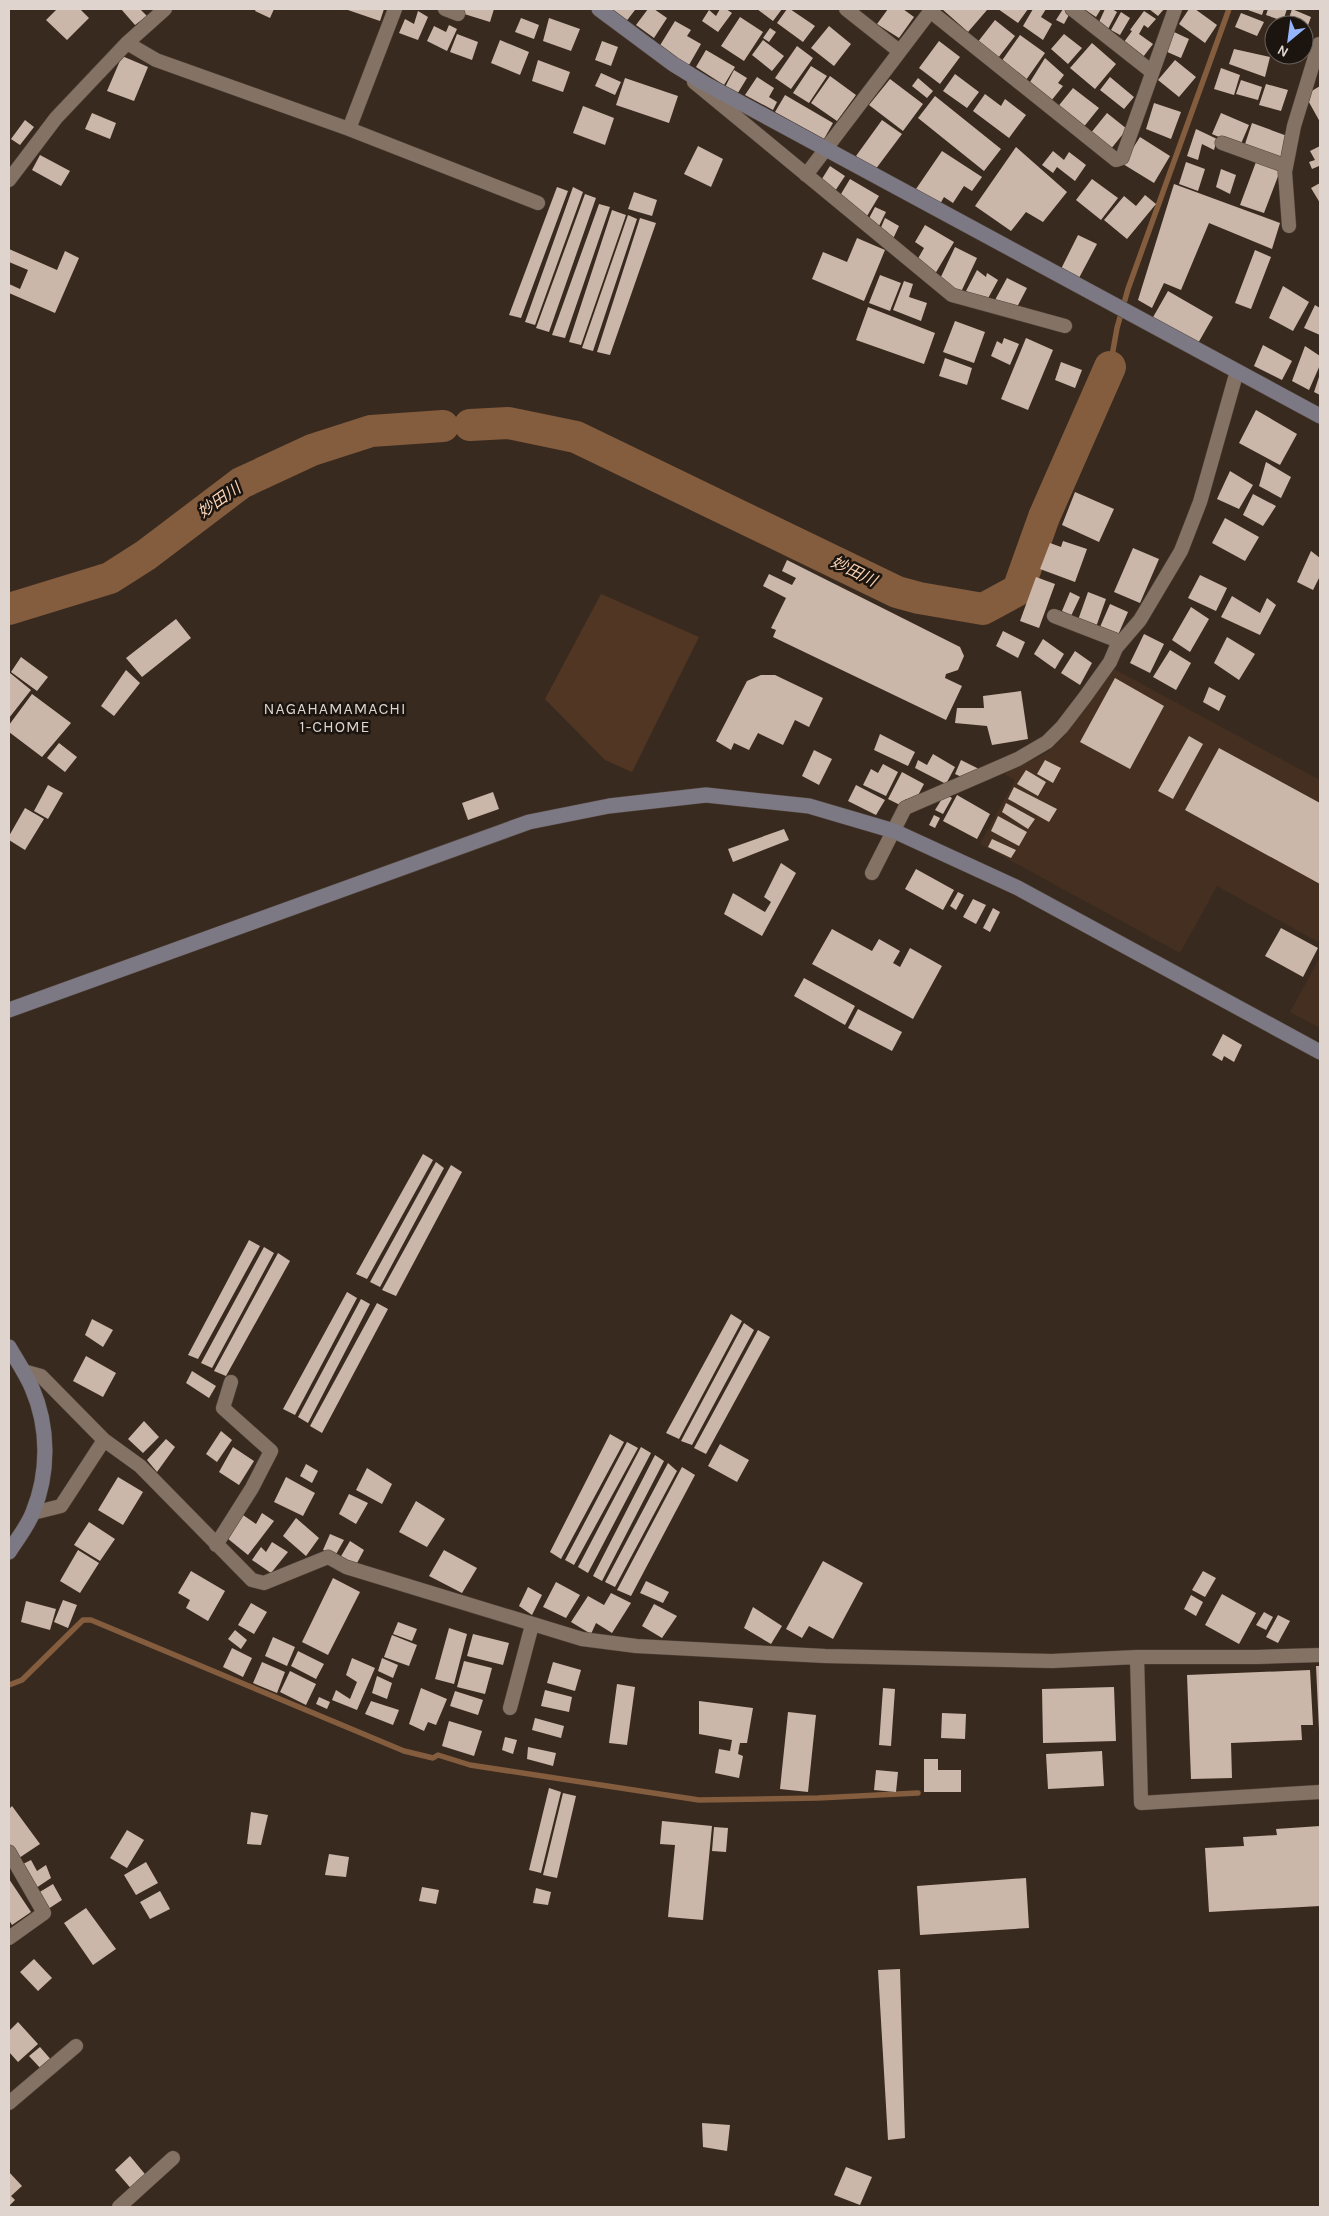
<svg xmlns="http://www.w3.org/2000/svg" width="1329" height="2216" font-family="Karla,'Noto Sans JP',sans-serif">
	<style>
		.built { fill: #442f20 }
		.green { fill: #503623 }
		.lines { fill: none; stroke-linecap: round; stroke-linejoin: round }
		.stream { stroke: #845c3e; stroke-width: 5.5 }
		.river { stroke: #845c3e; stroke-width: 32 }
		.building { fill: #cbb7a9 }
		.street-casing { stroke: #52453b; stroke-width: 15 }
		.secondary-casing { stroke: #52453b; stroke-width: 16 }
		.street { stroke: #847265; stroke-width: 14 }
		.secondary { stroke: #7c7985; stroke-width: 15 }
		.labels { text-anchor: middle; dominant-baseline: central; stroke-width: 5; stroke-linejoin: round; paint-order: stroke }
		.water-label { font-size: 16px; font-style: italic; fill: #f9d1b4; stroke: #1b140f }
		.neighbourhood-label { font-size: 16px; letter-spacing: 1px; fill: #dfd5ce; stroke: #1b140f }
	</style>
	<rect width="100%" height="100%" fill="#392a1f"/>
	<!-- built -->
	<path class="built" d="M1114,669L1320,780V943L1217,886L1180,953L980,844L1015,780L1004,774L1046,753L1064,737L1109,671Z
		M1320,957V1028L1290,1012Z"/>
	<!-- green -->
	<path class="green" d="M601,594L699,637L632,772L605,760L545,699Z"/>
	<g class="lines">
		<!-- stream -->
		<path class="stream" d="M1110,367L1117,328L1128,289L1229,9
			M9,1685L22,1680L83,1620H91L404,1751L433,1758L438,1755L470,1765L699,1800L818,1798L918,1793"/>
		<!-- river -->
		<path class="river" d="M470,425L508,423L576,437L897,592L919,598L983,609L1018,590L1044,517L1110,367
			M9,609L110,578L146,555L241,483L312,450L371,431L443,426"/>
	</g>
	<!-- building -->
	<path class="building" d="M57,9H80L89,18L67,40L46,20Z
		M121,9H140L147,16L135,25Z
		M256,9H274L270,18L255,11Z
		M345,9H384L380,21Z
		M463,9H494L490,22L461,13Z
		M607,9H633L635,10L625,23Z
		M648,9H654L667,18L654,38L636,25Z
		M720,9H726L732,13L718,32L702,21L709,10L716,16Z
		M757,9H782L773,21Z
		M787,9H790L815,26L803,42L777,23Z
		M888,9H903L914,17L899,38L877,24Z
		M942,9H985L987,10L968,32Z
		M998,9H1028L1018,23Z
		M1033,9H1046L1041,17L1052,24L1043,40L1023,26Z
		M1063,9L1070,13L1064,24L1056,20Z
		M1084,9H1101L1096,17Z
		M1105,9H1112L1117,12L1108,29L1099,22Z
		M1149,9H1164L1158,16Z
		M1189,9H1195L1217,25L1205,43L1179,24Z
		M1245,9H1264L1262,15Z
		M1268,9H1287L1283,21L1266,15Z
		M1292,9L1311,17L1306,31L1304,30V25L1287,24Z
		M418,11L428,17L418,40L399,33L405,19L414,24Z
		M1144,11L1156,19L1148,28L1144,25L1139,34L1153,44L1143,57L1124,42L1132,31L1130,30Z
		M1121,12L1130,18L1120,35L1111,30Z
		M1241,13L1264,22L1257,36L1235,27Z
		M740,17L763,32L744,61L721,46Z
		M521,18L539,25L534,39L515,32Z
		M549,18L580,29L571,51L543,41Z
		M995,20L1015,36L998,58L977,43Z
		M675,21L691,30L687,36L701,44L689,65L659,47Z
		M449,25L457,29L447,51L427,41L434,26L446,32Z
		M829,26L851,44L834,66L811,48Z
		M770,28L776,32L769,42L763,38Z
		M1174,32L1189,39L1181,58L1165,51Z
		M457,34L478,42L472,60L450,52Z
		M1064,34L1082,48L1068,64L1051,49Z
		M1020,35L1045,53L1026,80L1001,62Z
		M500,40L529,52L520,75L491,63Z
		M763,40L784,56L772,71L752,55Z
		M602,41L618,47L611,66L595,60Z
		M939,41L960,57L940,84L919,68Z
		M1092,43L1116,64L1095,89L1070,68Z
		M797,46L813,58L791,89L775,78Z
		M1234,49L1270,57L1265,77L1229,64Z
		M706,50L735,67L724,85L696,67Z
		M122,56L148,67L134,101L107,91Z
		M1045,58L1064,75L1058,83L1063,86L1051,101L1030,82Z
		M538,60L570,72L563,92L532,81Z
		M1175,60L1196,77L1179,97L1158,80Z
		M811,66L827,76L809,103L793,93Z
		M1221,68L1240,75L1234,95L1214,89Z
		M734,70L747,78L736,96L724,89Z
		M601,73L621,82L615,95L595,86Z
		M955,74L979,92L967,108L943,91Z
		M830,76L856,95L837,121L811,103Z
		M757,77L774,88L769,97L777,102L773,110L745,95Z
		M1110,77L1134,97L1124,109L1100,90Z
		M625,78L678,96L669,123L616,105Z
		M918,78L933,91L927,98L912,86Z
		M890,79L923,104L903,131L869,105Z
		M1241,80L1262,87L1258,100L1236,94Z
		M1266,84L1288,90L1281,111L1259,105Z
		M1320,86V122L1305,95Z
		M1073,88L1099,108L1082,129L1056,109Z
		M985,94L1001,106L1005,99L1026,115L1009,138L973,111Z
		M785,95L833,123L824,139L775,112Z
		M935,96L1001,149L984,171L918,118Z
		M1154,103L1181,112L1171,139L1146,129Z
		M583,106L614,118L605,145L573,133Z
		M92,113L116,123L110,139L85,129Z
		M1107,113L1127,129L1110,150L1090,134Z
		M1221,113L1249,125L1240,146L1212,134Z
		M25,120L34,127L20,145L11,139Z
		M882,120L902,134L875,170L856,156Z
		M1252,123L1290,137L1282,158L1245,144Z
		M1196,129L1217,139L1214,150L1202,144L1198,160L1187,156Z
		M1140,137L1170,156L1154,183L1123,164Z
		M698,146L723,159L711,187L684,174Z
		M1320,146V168L1319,166L1312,169L1309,162L1315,160L1310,151Z
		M1016,147L1067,192L1043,222L1026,212L1011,231L975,206Z
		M942,151L982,177L972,191L964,186L953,203L944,197L940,204L916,189Z
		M1053,151L1064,160L1069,152L1086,165L1075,181L1057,167L1053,173L1042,165Z
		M40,155L70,171L61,186L32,170Z
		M1186,162L1205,169L1198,191L1179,184Z
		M1256,162L1280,171L1264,213L1240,205Z
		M830,166L845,176L835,191L820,182Z
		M1221,169L1236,175L1230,194L1216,187Z
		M850,179L879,196L867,216L838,199Z
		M1092,179L1118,198L1101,220L1076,200Z
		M1320,183V203L1311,188Z
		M1174,184L1280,223L1272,249L1209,223L1181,290L1164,283L1152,308L1138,300Z
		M557,187L568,191L521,318L509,315Z
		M573,187L583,192L535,325L525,322Z
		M634,192L657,200L652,216L628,209Z
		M585,194L596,198L549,332L536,328Z
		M1145,195L1156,204L1127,239L1104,220L1124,196L1136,206Z
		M599,204L610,207L565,338L552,335Z
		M875,207L886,212L877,230L866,224Z
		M612,210L626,215L581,345L569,342Z
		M628,215L637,219L593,351L582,348Z
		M640,218L656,223L610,355L597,352Z
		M885,218L899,226L892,241L879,232Z
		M925,225L954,242L935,274L916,262L924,248L915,242Z
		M1078,235L1097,244L1079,278L1061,269Z
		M857,238L885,250L864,301L812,279L823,252L847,262Z
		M955,247L977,258L961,292L939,281Z
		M9,249L57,270L65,251L79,258L55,313L9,293V284L20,289L28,270L9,262Z
		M1255,250L1271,257L1251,309L1235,303Z
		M977,270L986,277L987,273L998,280L986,302L966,291Z
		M880,275L901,283L890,311L869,303Z
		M1007,278L1027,288L1015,311L995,300Z
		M904,281L913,284L909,297L927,303L921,321L893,310Z
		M1283,286L1309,302L1293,331L1269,318Z
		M1168,291L1213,317L1197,345L1152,319Z
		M1315,305L1320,308V335L1304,328Z
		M868,307L935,333L924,364L856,340Z
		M955,321L985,332L974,363L943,352Z
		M1004,338L1019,344L1010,365L991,356L997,341L1002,344Z
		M1026,338L1053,350L1028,410L1001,399Z
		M1263,345L1292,361L1282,380L1254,366Z
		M1305,346L1320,356V365L1309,390L1292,381Z
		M945,358L972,368L967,385L939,376Z
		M1061,362L1082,370L1075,388L1055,380Z
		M1320,374V395L1314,392Z
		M1256,410L1297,434L1280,465L1239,443Z
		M1266,462L1291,477L1281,498L1259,486Z
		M1230,471L1253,485L1239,509L1217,499Z
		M1075,492L1114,509L1099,542L1062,525Z
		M1253,494L1276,506L1263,526L1243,515Z
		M1225,518L1259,537L1245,561L1212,543Z
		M1063,541L1087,549L1075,582L1040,569L1050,543L1061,547Z
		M1133,548L1159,559L1140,603L1114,592Z
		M1311,551L1320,558V576L1313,590L1297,582Z
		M787,560L960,647L964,656L958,670L946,674L945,678L962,686L946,720L773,637L776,630L771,628L786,598L763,586L769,574L792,585L796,578L782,571Z
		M1200,575L1227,588L1216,611L1188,598Z
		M1036,577L1055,584L1039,628L1020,621Z
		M1070,592L1080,597L1071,616L1062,611Z
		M1088,592L1106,599L1096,627L1078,620Z
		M1232,596L1260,613L1267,598L1276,605L1260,635L1221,617Z
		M1110,604L1128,612L1118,635L1100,627Z
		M1191,607L1209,619L1190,652L1172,640Z
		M176,619L191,638L142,677L126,658Z
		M1003,631L1025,642L1018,658L996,646Z
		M1144,634L1164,644L1150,673L1130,663Z
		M1227,637L1255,654L1239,680L1214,663Z
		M1043,639L1064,654L1055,669L1034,654Z
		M1170,650L1191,663L1176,690L1153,677Z
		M1075,651L1092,663L1080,685L1061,673Z
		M21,657L48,677L37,691L11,672Z
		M126,670L140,683L114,716L101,706Z
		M10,673L31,690L9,718V674Z
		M761,675H775L823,698L809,727L795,720L783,745L758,733L749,750L734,743L731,750L716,741L747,681Z
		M1115,678L1164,706L1130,769L1080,742Z
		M1209,687L1226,696L1219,711L1203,702Z
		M1021,691L1028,739L992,745L987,726L955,723L957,708H984L983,696Z
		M32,694L71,723L42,757L9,732V725Z
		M880,734L915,752L908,766L874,750Z
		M1189,736L1203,744L1173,799L1158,791Z
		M59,743L77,757L65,772L47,758Z
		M1219,748L1320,803V884L1185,810Z
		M814,750L832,759L819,785L802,776Z
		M933,754L955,767L946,784L915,768L918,760L927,765Z
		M961,760L979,769L966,779L955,774Z
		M1045,760L1061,768L1053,783L1037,774Z
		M883,764L898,772L886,796L863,785L871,769L878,773Z
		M1026,770L1046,782L1038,796L1017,784Z
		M902,772L924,784L914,803L906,799L902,806L888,799Z
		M48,785L63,793L48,819L34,811Z
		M856,785L885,800L876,815L848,801Z
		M1014,787L1057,809L1049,822L1008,799Z
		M493,792L499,809L468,820L462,803Z
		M945,794L952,798L943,814L935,810Z
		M957,795L990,814L977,839L943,821Z
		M1006,803L1035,819L1028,829L1002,812Z
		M25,808L44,819L25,850L9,840V836Z
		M934,815L940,818L935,828L929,825Z
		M998,816L1027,832L1019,846L991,831Z
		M784,829L789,840L733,862L728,849Z
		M992,839L1016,850L1011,858L988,847Z
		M781,863L796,873L762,936L724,914L733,893L765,912L771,902L764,897Z
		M916,869L954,890L943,910L905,889Z
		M958,892L964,895L956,910L950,906Z
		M973,899L986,905L976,924L963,917Z
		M993,908L1000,912L990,932L983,928Z
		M1281,928L1318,948L1303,977L1265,956Z
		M832,929L872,951L879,939L900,951L893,963L900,967L910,948L942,966L913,1019L812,964Z
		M804,978L855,1006L845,1025L794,996Z
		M858,1009L902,1032L892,1051L848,1028Z
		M1223,1034L1242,1045L1234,1062L1224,1056L1222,1061L1212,1055Z
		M423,1154L433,1160L367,1279L356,1274Z
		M436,1162L444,1168L380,1287L370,1282Z
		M451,1165L462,1172L396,1296L382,1290Z
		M249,1240L260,1246L198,1359L188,1355Z
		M264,1247L274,1253L212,1368L201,1363Z
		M278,1253L290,1261L226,1376L214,1371Z
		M347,1292L357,1298L295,1415L283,1409Z
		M361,1299L370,1304L308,1423L298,1417Z
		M377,1303L388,1309L322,1433L310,1426Z
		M731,1314L742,1321L679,1439L666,1433Z
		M92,1319L113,1330L103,1347L85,1335Z
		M744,1323L754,1330L692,1445L681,1441Z
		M758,1330L770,1337L706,1454L694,1448Z
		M86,1356L116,1373L103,1397L73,1381Z
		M192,1371L216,1386L209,1398L186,1383Z
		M144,1421L159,1437L143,1453L128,1439Z
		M221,1431L232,1440L217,1462L206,1454Z
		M610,1434L624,1442L561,1559L550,1552Z
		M166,1439L175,1447L157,1472L147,1460Z
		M627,1442L638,1448L574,1565L565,1560Z
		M720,1444L749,1460L737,1482L708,1466Z
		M233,1447L254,1461L239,1485L219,1472Z
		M641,1447L651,1453L588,1573L578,1567Z
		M655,1455L664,1461L602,1581L593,1576Z
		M668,1463L677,1471L615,1587L605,1582Z
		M306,1464L318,1471L312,1483L300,1476Z
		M682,1467L695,1475L631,1596L617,1590Z
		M367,1468L392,1484L382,1504L356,1490Z
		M118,1477L143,1492L123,1525L98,1510Z
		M286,1477L315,1493L303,1516L274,1502Z
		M349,1494L368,1503L356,1524L339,1514Z
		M416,1501L445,1519L427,1547L399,1532Z
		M262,1513L274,1521L248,1555L227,1538L243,1515L256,1524Z
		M296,1518L319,1538L306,1556L283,1536Z
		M89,1522L115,1539L100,1561L74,1545Z
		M330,1534L344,1540L335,1556L323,1550Z
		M350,1541L364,1550L356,1565L340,1558Z
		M272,1542L288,1552L271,1573L252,1560L261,1547L266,1552Z
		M78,1550L99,1563L80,1593L60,1581Z
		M444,1550L477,1568L462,1593L429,1576Z
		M823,1561L863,1583L833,1639L809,1626L802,1638L786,1629Z
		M191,1571L225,1591L208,1621L186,1608L190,1600L178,1593Z
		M1203,1571L1216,1578L1205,1597L1192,1590Z
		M333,1578L360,1592L328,1655L302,1642Z
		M646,1581L669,1592L663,1603L640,1593Z
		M556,1582L580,1595L566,1618L543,1607Z
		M528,1587L542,1595L532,1615L519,1606Z
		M611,1593L631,1603L612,1633L596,1623L591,1634L571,1622L588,1596L604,1605Z
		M1222,1594L1256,1613L1239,1644L1205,1625Z
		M1191,1595L1203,1602L1196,1616L1184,1609Z
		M63,1600L77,1605L68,1628L54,1622Z
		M26,1601L56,1609L50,1630L21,1622Z
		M251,1603L267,1612L254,1634L238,1625Z
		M654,1604L677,1616L662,1638L642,1626Z
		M753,1607L782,1626L771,1644L744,1628Z
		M1264,1612L1273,1617L1266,1630L1256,1625Z
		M1278,1615L1290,1621L1278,1643L1266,1637Z
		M398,1622L417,1629L412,1641L393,1634Z
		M449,1628L467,1634L454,1684L435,1679Z
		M235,1630L247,1640L241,1649L228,1639Z
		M473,1634L509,1643L503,1665L467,1656Z
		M392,1635L417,1645L409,1666L384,1657Z
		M273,1637L295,1647L287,1666L265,1656Z
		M232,1648L252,1658L243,1677L223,1667Z
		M298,1651L324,1664L316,1679L291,1666Z
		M352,1658L375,1668L357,1710L332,1700L336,1690L350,1699L357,1682L346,1675Z
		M382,1658L398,1665L393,1678L378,1671Z
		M464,1661L492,1668L485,1694L457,1687Z
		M262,1662L285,1672L277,1693L253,1683Z
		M553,1662L581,1670L575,1691L547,1683Z
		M1316,1666H1320V1730H1319Z
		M1310,1670L1313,1725H1301L1302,1740L1231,1743L1232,1778L1191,1779L1187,1675Z
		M290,1671L316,1684L306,1705L280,1692Z
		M377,1676L392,1683L387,1699L372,1693Z
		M617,1684L635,1687L627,1745L609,1743Z
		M1114,1687L1116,1741L1043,1743L1042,1689Z
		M421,1688L447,1699L436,1725L428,1722L424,1731L409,1724Z
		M883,1688L895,1689L891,1746L879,1745Z
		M545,1690L572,1697L569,1712L541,1706Z
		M455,1691L483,1700L478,1715L450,1706Z
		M319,1697L330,1702L327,1709L316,1704Z
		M371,1701L399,1710L393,1725L365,1714Z
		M699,1701L753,1708L747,1743H740L738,1754L743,1756L739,1778L715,1773L719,1749L730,1751L732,1740L699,1734Z
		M788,1712L816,1715L808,1792L780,1789Z
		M942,1713L966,1714L965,1739L941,1738Z
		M535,1718L564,1726L561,1738L532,1730Z
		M449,1721L482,1731L474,1756L442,1746Z
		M505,1737L517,1740L513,1754L502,1750Z
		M528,1747L556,1753L553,1766L527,1759Z
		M1102,1751L1104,1786L1048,1789L1046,1754Z
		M924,1759H938V1770H961V1792H924Z
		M876,1770L898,1772L896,1792L874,1790Z
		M549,1788L561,1792L541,1873L529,1870Z
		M563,1793L576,1796L557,1878L543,1875Z
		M12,1806L40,1844L19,1858L9,1844V1809Z
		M251,1812L268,1815L261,1845L247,1844Z
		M662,1821L712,1826L703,1920L668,1917L675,1845L660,1844Z
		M1320,1826V1906L1209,1912L1205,1848L1244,1846L1243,1837L1277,1835L1276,1829Z
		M714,1827L728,1828L726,1852L712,1851Z
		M127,1830L144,1840L127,1868L110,1858Z
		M329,1854L349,1857L346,1877L325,1875Z
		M31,1860L37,1871L46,1865L51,1878L36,1888L23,1864Z
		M146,1862L158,1883L136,1895L124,1875Z
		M1026,1878L1029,1928L920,1935L917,1886Z
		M9,1879L31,1912L12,1925L9,1920Z
		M53,1884L62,1900L48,1909L38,1893Z
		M422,1887L439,1890L436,1904L419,1901Z
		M536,1888L551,1892L548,1905L533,1903Z
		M160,1891L170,1909L150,1919L140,1902Z
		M86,1908L116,1949L93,1965L64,1923Z
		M34,1959L52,1978L38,1991L20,1972Z
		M900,1969L905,2138L888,2140L878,1970Z
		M18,2022L38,2044L18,2062L9,2052V2031Z
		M40,2047L53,2062L43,2071L29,2056Z
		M702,2123L730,2125L727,2151L703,2147Z
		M130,2156L149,2179L134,2192L115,2170Z
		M846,2167L872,2177L860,2205L834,2195Z
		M9,2172L22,2186L11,2196L15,2200L9,2206Z"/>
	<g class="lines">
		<!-- street casing -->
		<g class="street-casing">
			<path id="street" d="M445,9L458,14
				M846,9L899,51
				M1072,9L1152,72
				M930,11L1116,160L1122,158L1175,9
				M127,43L156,60L349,129L538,203
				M694,82L952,295L1065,326
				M349,129L395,9
				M1222,143L1286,166
				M806,175L932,9
				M9,180L56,118L127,43L165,9
				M1289,226L1285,172L1294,126L1319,44
				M1054,616L1121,642
				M872,873L905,808L1018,759L1047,742L1062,727L1085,697L1110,662L1116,648L1140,620L1181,551L1200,502L1237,371
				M23,1371L41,1376L104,1440L140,1466L252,1580L264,1583L328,1557L346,1567L582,1639L636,1646L825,1656L1052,1661L1137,1657H1257L1320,1655
				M33,1513L61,1506L104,1440
				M216,1545L252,1488L271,1451L223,1408L231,1382
				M1137,1657L1141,1803L1320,1792
				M510,1708L532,1625
				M9,1852L44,1913L9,1938
				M9,2103L76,2046
				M119,2207L173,2158"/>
		</g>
		<!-- secondary casing -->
		<g class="secondary-casing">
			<path id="secondary" d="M599,9L673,64L704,83L1320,416
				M9,1010L529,822L609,806L706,795L809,806L894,831L1018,888L1320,1052
				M9,1347C17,1361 26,1374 32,1388C49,1427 49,1473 33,1512C28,1526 17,1539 9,1552"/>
		</g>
		<!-- street -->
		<use href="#street" class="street"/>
		<!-- secondary -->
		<use href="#secondary" class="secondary"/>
	</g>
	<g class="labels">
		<!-- water labels -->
		<g class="water-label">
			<text transform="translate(219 500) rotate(-35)">妙田川</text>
			<text transform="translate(854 571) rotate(26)">妙田川</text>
		</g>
		<!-- neighbourhood labels -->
		<g class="neighbourhood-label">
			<text x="335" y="708">NAGAHAMAMACHI<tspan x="335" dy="18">1-CHOME</tspan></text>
		</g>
	</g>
	<!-- border -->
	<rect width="1329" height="2216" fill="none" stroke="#dfd5ce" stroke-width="20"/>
	<!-- north arrow -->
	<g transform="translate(1289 40) rotate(209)"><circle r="24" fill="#1b140f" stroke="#69615b"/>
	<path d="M0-4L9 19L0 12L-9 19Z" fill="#95b6fd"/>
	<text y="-8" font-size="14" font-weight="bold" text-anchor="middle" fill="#dfd5ce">N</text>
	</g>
</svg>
